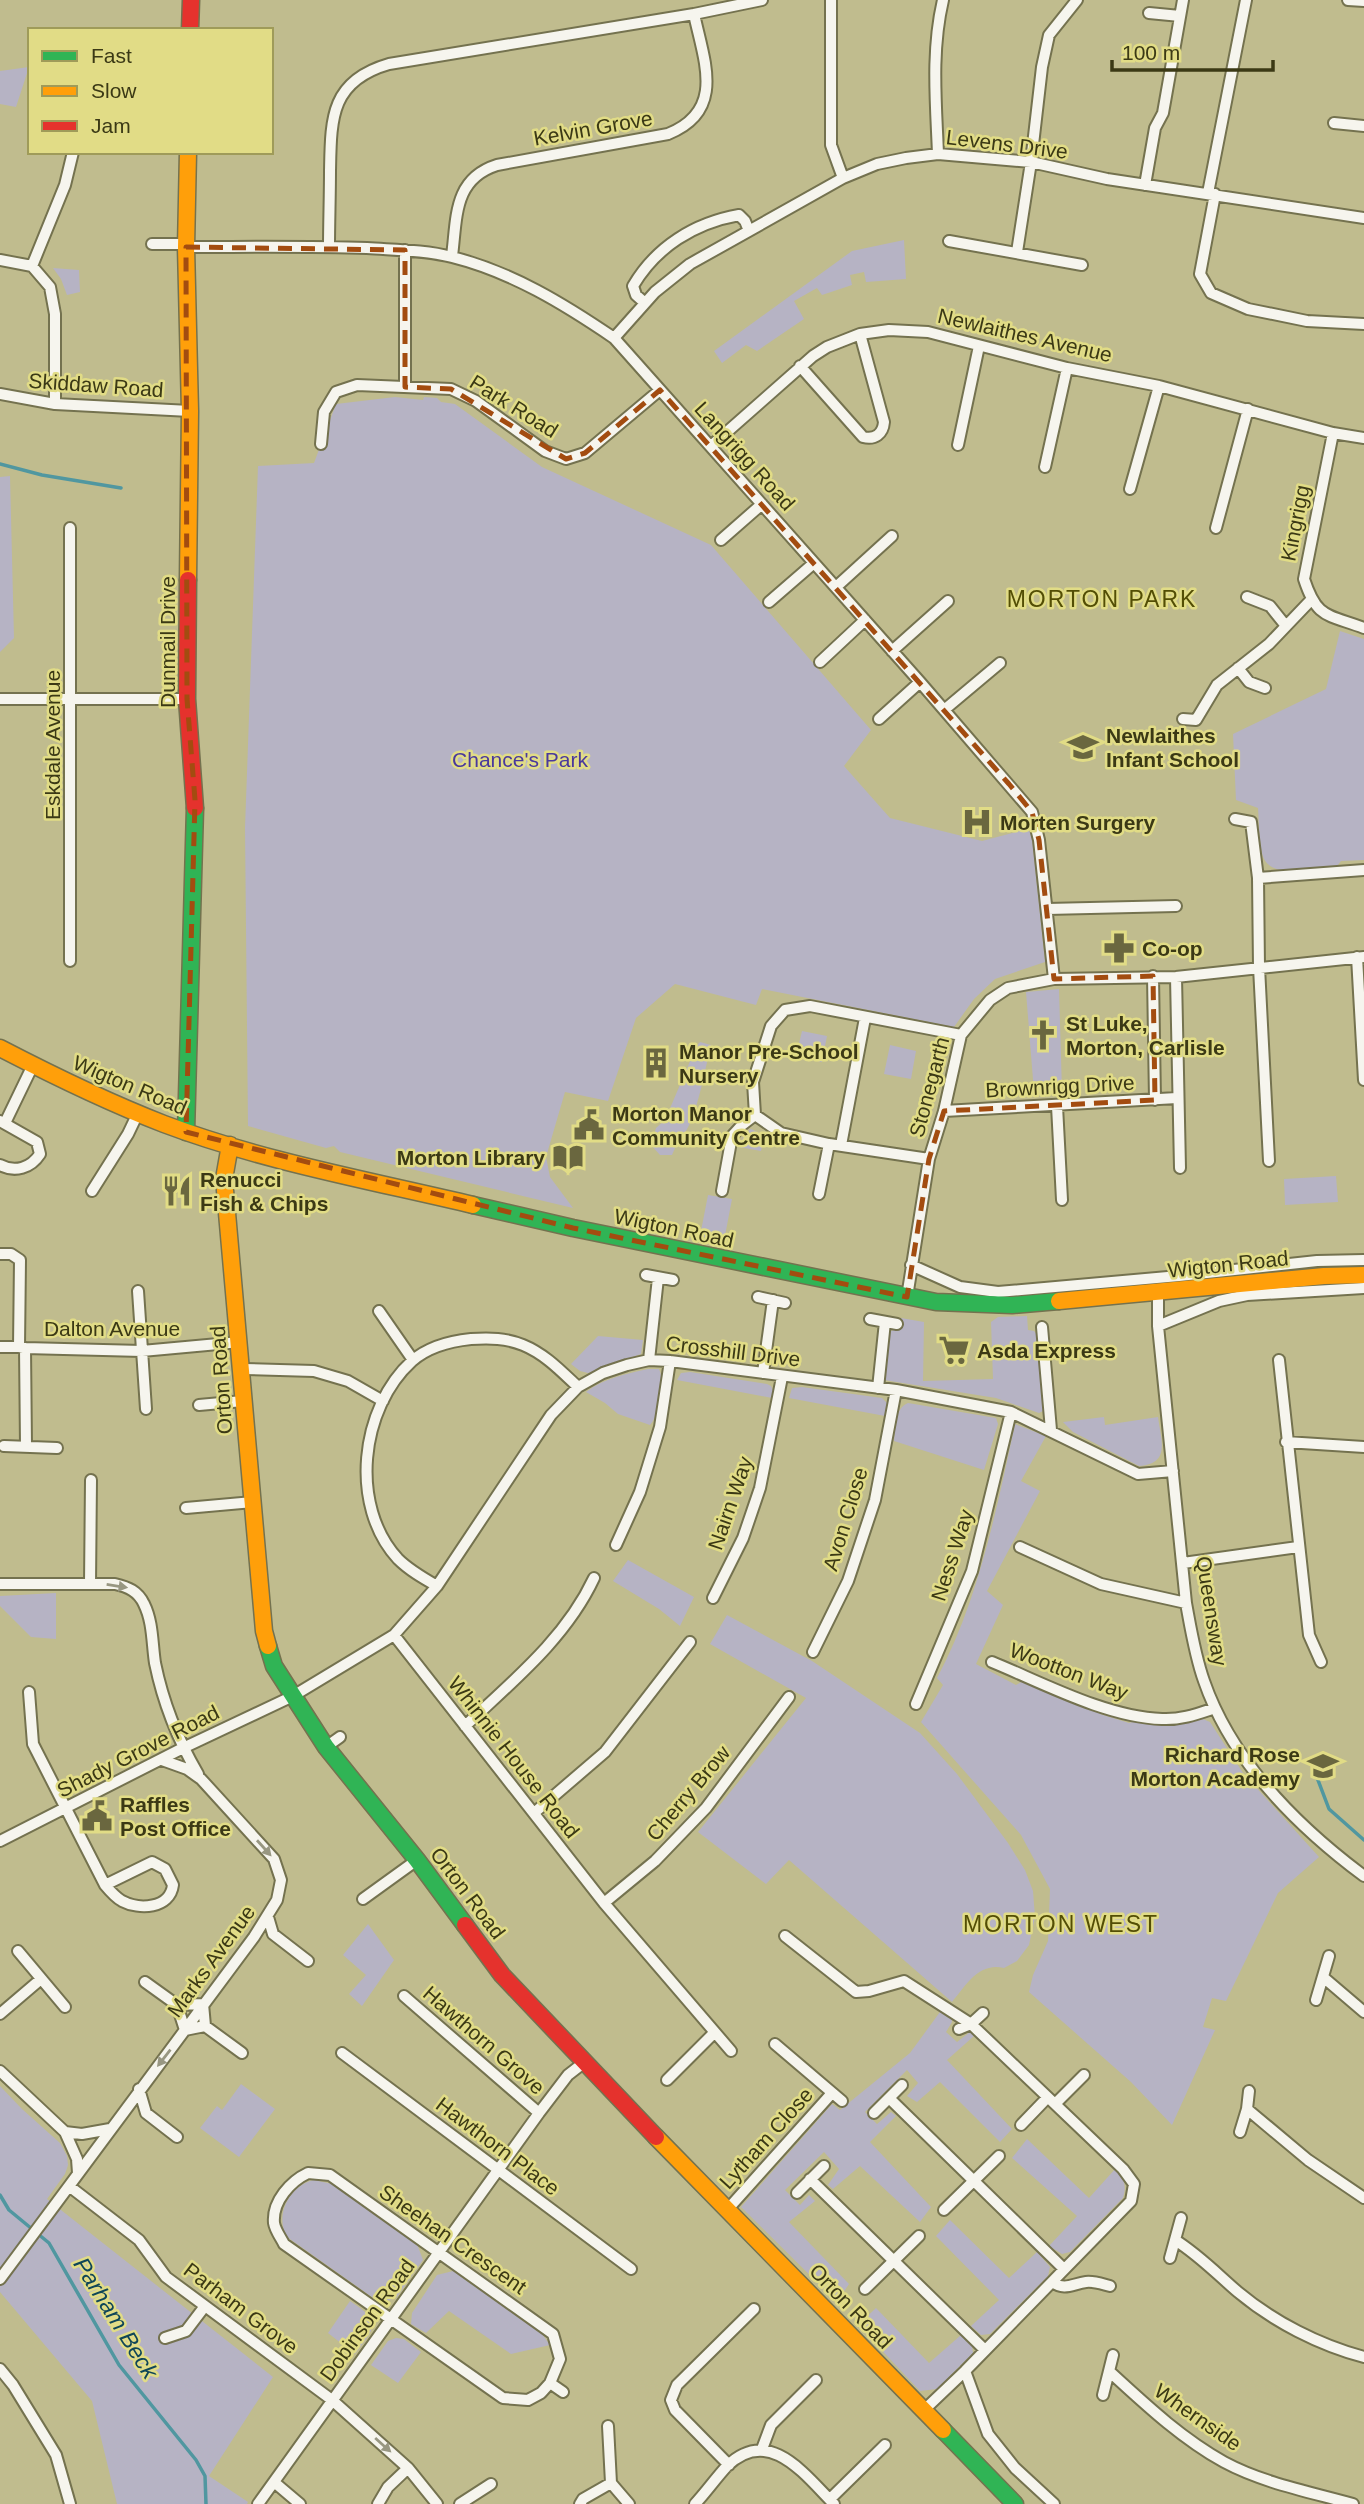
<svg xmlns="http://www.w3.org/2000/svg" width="1364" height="2504" font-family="Arial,sans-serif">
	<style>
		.green { fill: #b6b3c4 }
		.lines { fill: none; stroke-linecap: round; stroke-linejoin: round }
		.stream { stroke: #5097a0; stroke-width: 3.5 }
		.street-casing { stroke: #74724f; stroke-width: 14 }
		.fast-casing { stroke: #74724f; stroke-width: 19 }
		.slow-casing { stroke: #74724f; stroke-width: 19 }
		.jam-casing { stroke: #74724f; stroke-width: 19 }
		.street { stroke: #f6f5ee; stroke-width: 10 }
		.fast { stroke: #30b455; stroke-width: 16 }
		.slow { stroke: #ff9f0a; stroke-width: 16 }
		.jam { stroke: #e5322d; stroke-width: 16 }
		.oneway { fill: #989782 }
		.marked { fill: none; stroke: #a34c10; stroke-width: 5; stroke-dasharray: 14 9; stroke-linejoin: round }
		.labels { text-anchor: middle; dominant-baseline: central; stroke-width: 5; stroke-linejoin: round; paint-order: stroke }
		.street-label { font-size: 21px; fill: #3b3915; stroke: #e1dc86 }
		.poi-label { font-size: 21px; font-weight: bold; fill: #3b3915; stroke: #e1dc86; text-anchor: start }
		.park-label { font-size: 21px; fill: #49389d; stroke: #e1dc86 }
		.neighbourhood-label { font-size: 23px; letter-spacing: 2px; fill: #534e05; stroke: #e1dc86 }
		.water-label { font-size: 23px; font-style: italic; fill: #0f4658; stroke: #e1dc86 }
	</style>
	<rect width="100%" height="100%" fill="#c0bc8e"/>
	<!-- green -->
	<path class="green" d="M29,67L16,107L0,104V71Z
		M904,240L906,279L866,282L864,272L850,275L852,285L822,295L817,288L794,301L804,319L757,351L746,345L722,363L714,351L852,251Z
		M53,268L79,270L80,292L67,295L61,279Z
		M395,397L423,400L424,397L437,398L441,402L455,404L542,467L711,545L871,730L844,766L890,818L982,841L1031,828L1045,962L995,979L974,999L954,1027L762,989L756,1005L675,984L636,1018L608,1101L565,1092L546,1157L550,1177L573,1208L340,1152L334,1146L326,1148L248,1126L245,828L258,466L314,463L336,404Z
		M10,476L14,638L0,652V477Z
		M1340,631L1364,639V860L1341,861L1337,866C1314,868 1268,882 1262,853C1259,839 1259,823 1258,808L1236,800L1233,734L1326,689Z
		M1059,989L1062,1091L1034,1092L1026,992Z
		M802,1031L827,1036L822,1062L796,1056Z
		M700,1042L711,1045C705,1069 698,1111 686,1131C680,1141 677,1143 672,1155H660L651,1145L656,1128L665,1120L691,1059L690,1053Z
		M890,1045L916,1051L911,1079L884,1074Z
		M751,1129L764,1135L761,1151L739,1147L745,1133Z
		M1336,1176L1338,1202L1285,1205L1284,1179Z
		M708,1195L732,1199L724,1241L700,1236Z
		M1027,1316L1028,1330L1034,1331L1038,1336L1046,1401L1043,1411L1039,1413L996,1398L884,1380L889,1332L898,1328L901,1318L924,1322L923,1381L993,1379L991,1322L998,1317Z
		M598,1336L643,1340L641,1354L588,1373L580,1371L571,1364Z
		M648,1369H659C665,1381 660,1415 650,1425L618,1414L605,1403L586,1392C604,1378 626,1374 648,1369Z
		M690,1372L767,1384L771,1386L774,1393L772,1398L677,1380L681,1373Z
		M802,1387L882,1398L887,1403L885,1416L789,1398L792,1388Z
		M908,1403L996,1418L998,1424L984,1470L894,1441C896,1427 894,1409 908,1403Z
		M1104,1417L1105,1425L1158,1417C1161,1440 1171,1464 1139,1466L1073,1432L1063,1422Z
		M1015,1424L1046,1436L1021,1481L1040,1491L987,1591L1003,1605L976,1664L1016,1685L1025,1680L1097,1709L1100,1714L1129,1723L1139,1720L1154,1724H1176L1203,1719L1210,1722L1243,1773L1319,1857L1278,1893L1226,2001L1212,1998L1203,2027L1215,2030L1172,2125L1131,2082L1029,1992L1033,1975L1048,1941L1050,1889L1021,1835L921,1722L943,1685L937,1678C978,1602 997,1508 1015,1424Z
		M628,1560L694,1597L680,1626L659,1609L613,1581Z
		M56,1593V1639L31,1637L0,1606V1596Z
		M727,1615L812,1661L920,1733L957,1774L1008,1843L1025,1870L1033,1891L1035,1917L1029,1945L1017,1961L1004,1968C979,1962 966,1985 952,2002L789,1860L766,1884L698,1832L806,1698L710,1644Z
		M368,1924L394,1960L362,2006L349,1994L366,1975L343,1955Z
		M940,2012L951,2016L952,2022L946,2032L957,2042L970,2032L974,2036L947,2060L1012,2129L1000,2142L940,2082L917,2102L907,2096L918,2083L907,2070L865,2112L877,2124L891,2112L896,2116L870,2142L931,2207L920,2222L860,2166L833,2189L828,2185L839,2169L824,2152L785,2190L800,2205L809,2195L815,2201L789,2222L849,2284L837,2302L741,2207L832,2104L840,2110L910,2053Z
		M241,2084L275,2109L239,2157L200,2128L217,2106L222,2110Z
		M0,2086L22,2109L60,2143L67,2156L68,2165L65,2174L47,2199L273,2377L209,2476L248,2502L247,2504H117L92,2401L0,2292Z
		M1027,2139L1089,2198L1116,2168C1124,2179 1127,2185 1123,2198L1070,2252L1062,2254L1049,2246L1077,2216L1012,2158Z
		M314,2180L332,2184L417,2244L423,2260L397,2297L385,2302L376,2300L287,2237C274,2215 290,2185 314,2180Z
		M950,2220L1009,2278L1037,2252L1050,2267L1048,2276L990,2334L981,2335L971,2326L999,2300L936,2236Z
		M453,2271L542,2334L550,2345L511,2354L449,2311L426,2333L411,2324L412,2313L437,2275Z
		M350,2301C382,2322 376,2326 355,2354L328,2333Z
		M876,2308L929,2363L961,2335L972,2346L973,2353L937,2389L920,2391L858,2325Z
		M396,2338L404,2339L421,2352L398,2383L371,2365L388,2341Z"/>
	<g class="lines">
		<!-- stream -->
		<path class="stream" d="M0,464L42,475L121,488
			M1313,1767L1329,1809L1364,1840
			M0,2195L9,2210L49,2243L119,2365L196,2460L205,2476L206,2504"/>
		<!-- street casing -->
		<g class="street-casing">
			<path id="street" d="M831,0V145L843,178
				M1348,0L1364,1
				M1149,13L1180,16
				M1334,123L1364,126
				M938,154C936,102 931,51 943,0
				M1145,185L1155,128L1163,113L1183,0
				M1208,193L1246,0
				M1215,194L1200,274L1211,293L1248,309L1307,321L1364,324
				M949,241L1082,265
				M152,244H186
				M186,247C246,247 307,246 367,248C395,250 425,250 452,257C512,272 564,304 614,338L920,682L1032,812L1039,840L1054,979
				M329,247C329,222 330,196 330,171C331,119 330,81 389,64L694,14L762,0
				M405,250V387
				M1017,252L1031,162L1042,67L1049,35L1077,0
				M452,256C457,218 453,179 497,165L668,134C726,111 704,61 694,14
				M0,260L32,266L50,287L55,314V404
				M32,266L65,185L73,152
				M645,303L636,295L633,286C656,247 694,223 739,215L745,221L749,231
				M614,338L655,292L690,264L843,178L877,164L906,158L938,154L1031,162L1107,179L1364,218
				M800,366L863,437C875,440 883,434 884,422L860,334
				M0,394L55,404L190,411
				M1333,433L1304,579C1317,619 1327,614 1364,628
				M321,444L324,412L336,392L357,385L451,389L476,401L545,451L566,459L585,453L660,390
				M958,445L979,346
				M711,446L813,356L827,347L860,334L889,330L928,332L1067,368L1159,386L1333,433L1364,438
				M1045,467L1067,368
				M1130,489L1159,386
				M70,528V961
				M1216,528L1248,409
				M721,540L762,504
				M836,587L892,536
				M1247,597L1270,606L1286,626
				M769,602L814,563
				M892,651L948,601
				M820,662L865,620
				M1238,668L1249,682L1265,688
				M0,699H187
				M944,710L1000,663
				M879,719L920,682
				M1183,719L1196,720L1217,685L1269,644L1311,600
				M1235,819L1251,822L1258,878L1259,967L1269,1161
				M1258,878L1364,870
				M1047,909L1176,906
				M1357,957L1364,1080
				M1153,976L1155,1100
				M1176,977L1180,1168
				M1057,1106L1062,1200
				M944,1111L1177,1098
				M0,1121L37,1142L40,1154C31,1168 15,1173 0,1165
				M5,1123L33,1065
				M841,1145L865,1018
				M929,1159L829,1144L781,1133L755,1115L753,1082L771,1026L785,1010L810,1006L961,1035
				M92,1191L128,1134L138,1113
				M722,1191L732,1136L742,1125L755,1115
				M819,1194L829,1144
				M0,1254H11L20,1260L19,1347
				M911,1265L960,1287L998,1292L1179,1276L1317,1261L1364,1260
				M646,1275L673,1280
				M138,1291L146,1409
				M1158,1292V1326L1186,1603C1191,1630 1195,1656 1204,1681C1232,1762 1297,1826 1364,1876
				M758,1297L785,1303
				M907,1297L929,1159L944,1111L961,1035L990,1000L1008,988L1054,979L1176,977L1364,957
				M379,1311L413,1360
				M870,1319L897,1324
				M1158,1326L1219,1301L1247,1295L1364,1288
				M1042,1327L1051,1430
				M0,1347H19
				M19,1347L25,1348L26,1446
				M25,1348L142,1351L240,1342
				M649,1360L658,1278
				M1279,1360L1309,1635L1321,1662
				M243,1369L314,1371L348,1381L383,1401
				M763,1373L773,1300
				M878,1388L885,1322
				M199,1405L243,1401
				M1286,1442L1364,1447
				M4,1446L57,1448
				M186,1508L253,1502
				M616,1545L640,1492L660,1427L670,1361
				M1020,1547L1101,1584L1186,1603
				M1183,1563L1298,1547
				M0,1584H115C128,1587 138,1591 144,1604C153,1622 152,1643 155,1663C163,1702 178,1740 198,1774
				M90,1584L91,1480
				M437,1586C423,1578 409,1570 398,1559C349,1506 360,1408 412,1361C428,1347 451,1341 471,1339C490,1338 506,1338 523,1345C545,1354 561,1371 578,1387
				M713,1598L743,1538L760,1488L782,1377
				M394,1635L604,1903L731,2051
				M813,1652L848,1581L875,1500L896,1390
				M992,1662C1043,1683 1106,1717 1162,1719C1181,1720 1197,1714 1215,1708
				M29,1692L33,1744L105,1885C110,1891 115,1897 122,1901C139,1910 170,1909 173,1885L165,1869L152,1862L105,1885
				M916,1704L972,1571L1011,1412
				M465,1726C513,1681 566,1638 594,1578
				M326,1747L340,1737
				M534,1813L605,1752L690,1642
				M0,1841L183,1748L293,1696L394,1635L437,1586L551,1415L578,1387L603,1373L627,1365L649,1360L670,1361L896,1390L1011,1412L1138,1474L1173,1471
				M363,1899L417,1860
				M604,1903L655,1861L706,1808L789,1697
				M268,1917L273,1934L308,1961
				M785,1936L856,1992L869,1991L904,1981L971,2024L1123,2169L1134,2184L1131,2201L965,2371L923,2411
				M18,1951L65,2007
				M1323,1977L1364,2012
				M145,1982L177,2005L203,2004L205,2026
				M404,1996L539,2113
				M1316,2000L1329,1956
				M177,2005L185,2030L205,2026L242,2053
				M0,2014L41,1979
				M959,2029L971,2024L983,2013
				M775,2044L842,2101
				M342,2053L631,2269
				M0,2071L65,2132L77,2159L78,2173
				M667,2080L714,2033
				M139,2089L146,2113L177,2137
				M889,2098L1064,2269
				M1055,2104L1084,2075
				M1247,2109L1308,2160L1364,2198
				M874,2113L902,2085
				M1021,2125L1047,2098
				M65,2132L82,2134L110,2129
				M1240,2132L1247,2109L1249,2091
				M308,2173L330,2175L553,2334L560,2359L550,2383L541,2393L528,2400L503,2398L284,2244C281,2238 275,2230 274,2223C272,2201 291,2181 308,2173Z
				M810,2179L985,2350
				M69,2186L139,2240L166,2277L332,2400L408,2468L437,2504
				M797,2193L824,2166
				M728,2209L832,2093
				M944,2210L999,2156
				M1175,2240C1199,2255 1217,2274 1238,2292C1274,2322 1319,2345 1364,2357
				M1170,2258L1181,2218
				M0,2279L254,1937L277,1900L281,1880L274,1859L201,1779L187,1769L162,1760
				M1052,2282C1065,2291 1072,2284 1086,2282C1094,2281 1102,2284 1110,2286
				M865,2289L919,2236
				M165,2338L186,2331L205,2306
				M0,2369L13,2385L56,2455L70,2504
				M965,2371L988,2434L1015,2468L1054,2504
				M1110,2372C1146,2405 1181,2438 1224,2462C1263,2483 1310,2492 1353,2504
				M550,2383L563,2392
				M1103,2395L1113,2355
				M762,2449L771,2425L816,2380
				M729,2465L675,2410L671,2400L677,2385L754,2309
				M274,2482L300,2504
				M611,2483L629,2504
				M830,2499L885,2445
				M258,2504L539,2113L568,2075L586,2061
				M378,2504L388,2487L408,2468
				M460,2504L491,2484
				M580,2504L583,2499L611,2483L608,2426
				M695,2504C706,2492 716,2478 727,2466C769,2425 805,2475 834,2504"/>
		</g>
		<!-- fast casing -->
		<g class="fast-casing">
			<path id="fast" d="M186,1132L195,808
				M473,1205L573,1228L936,1302L1012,1305L1059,1301
				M268,1646L274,1666L326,1747L417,1860L465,1925
				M943,2430L1015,2504"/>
		</g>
		<!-- slow casing -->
		<g class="slow-casing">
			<path id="slow" d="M188,152L186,247L190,411L188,580
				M0,1048C52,1075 110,1103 164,1124C262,1161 372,1181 473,1205
				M230,1145L224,1179L264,1631L268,1646
				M1059,1301L1324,1276L1364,1275
				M656,2137L943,2430"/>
		</g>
		<!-- jam casing -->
		<g class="jam-casing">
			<path id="jam" d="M190,30L191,0
				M188,580L187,699L195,808
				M465,1925L502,1975L656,2137"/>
		</g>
		<!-- street -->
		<use href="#street" class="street"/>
		<!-- fast -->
		<use href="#fast" class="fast"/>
		<!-- slow -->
		<use href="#slow" class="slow"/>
		<!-- jam -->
		<use href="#jam" class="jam"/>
	</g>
	<!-- one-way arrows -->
	<defs><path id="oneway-solid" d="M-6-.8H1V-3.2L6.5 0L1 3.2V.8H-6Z" transform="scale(1.75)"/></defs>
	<g class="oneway">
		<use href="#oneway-solid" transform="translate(117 1586) rotate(9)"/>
		<use href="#oneway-solid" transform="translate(264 1848) rotate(48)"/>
		<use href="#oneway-solid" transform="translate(164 2058) rotate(128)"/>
		<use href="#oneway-solid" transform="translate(383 2445) rotate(42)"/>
	</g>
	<!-- marked area -->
	<path class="marked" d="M186,247L405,250V387L451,389L566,459L585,453L660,390L1009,784L1032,812L1039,840L1054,979L1153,976L1155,1100L944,1111L929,1159L907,1297L573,1228L186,1132L195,800L187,699Z"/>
	<!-- icons -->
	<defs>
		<g id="school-bare" transform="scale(2.415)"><path d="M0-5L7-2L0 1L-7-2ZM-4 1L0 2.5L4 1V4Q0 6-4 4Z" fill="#6a673f" stroke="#e1dc86" stroke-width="2.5" paint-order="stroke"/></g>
		<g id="hospital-bare" transform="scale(2.415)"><path d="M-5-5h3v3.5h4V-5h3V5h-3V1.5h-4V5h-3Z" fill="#6a673f" stroke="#e1dc86" stroke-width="2.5" paint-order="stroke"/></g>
		<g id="pharmacy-bare" transform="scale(2.415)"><path d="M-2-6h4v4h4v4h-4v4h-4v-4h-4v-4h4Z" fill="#6a673f" stroke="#e1dc86" stroke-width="2.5" paint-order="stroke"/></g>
		<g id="church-bare" transform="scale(2.415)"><path d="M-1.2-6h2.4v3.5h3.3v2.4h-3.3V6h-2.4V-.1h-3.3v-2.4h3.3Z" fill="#6a673f" stroke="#e1dc86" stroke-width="2.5" paint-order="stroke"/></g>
		<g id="building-bare" transform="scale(2.415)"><path d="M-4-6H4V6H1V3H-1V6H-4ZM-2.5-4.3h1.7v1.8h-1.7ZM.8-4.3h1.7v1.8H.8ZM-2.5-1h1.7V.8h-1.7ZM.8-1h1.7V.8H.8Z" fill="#6a673f" stroke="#e1dc86" stroke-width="2.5" paint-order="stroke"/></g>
		<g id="civic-bare" transform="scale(2.415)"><path d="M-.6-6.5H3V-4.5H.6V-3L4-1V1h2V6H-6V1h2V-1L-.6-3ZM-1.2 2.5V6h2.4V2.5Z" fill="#6a673f" stroke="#e1dc86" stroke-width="2.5" paint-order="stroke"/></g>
		<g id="library-bare" transform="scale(2.415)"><path d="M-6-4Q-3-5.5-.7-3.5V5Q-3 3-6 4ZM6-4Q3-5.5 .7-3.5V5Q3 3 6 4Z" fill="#6a673f" stroke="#e1dc86" stroke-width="2.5" paint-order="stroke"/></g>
		<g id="restaurant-bare" transform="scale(2.415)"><path d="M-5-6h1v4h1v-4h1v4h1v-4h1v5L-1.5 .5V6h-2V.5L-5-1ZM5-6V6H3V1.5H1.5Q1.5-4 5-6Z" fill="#6a673f" stroke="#e1dc86" stroke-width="2.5" paint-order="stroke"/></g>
		<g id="supermarket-bare" transform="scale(2.415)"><path d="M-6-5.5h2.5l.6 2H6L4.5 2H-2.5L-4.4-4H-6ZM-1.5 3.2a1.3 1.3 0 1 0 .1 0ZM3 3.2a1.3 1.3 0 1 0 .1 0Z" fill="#6a673f" stroke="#e1dc86" stroke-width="2.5" paint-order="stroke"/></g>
	</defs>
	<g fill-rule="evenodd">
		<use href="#school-bare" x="1083" y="747"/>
		<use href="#hospital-bare" x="977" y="822"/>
		<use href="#pharmacy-bare" x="1119" y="948"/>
		<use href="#church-bare" x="1043" y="1035"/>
		<use href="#building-bare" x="656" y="1063"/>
		<use href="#civic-bare" x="589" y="1125"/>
		<use href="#library-bare" x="568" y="1157"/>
		<use href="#restaurant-bare" x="177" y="1191"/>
		<use href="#supermarket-bare" x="954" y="1350"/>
		<use href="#school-bare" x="1323" y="1766"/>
		<use href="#civic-bare" x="97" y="1816"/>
	</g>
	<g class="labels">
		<!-- street labels -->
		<g class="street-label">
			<text transform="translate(593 128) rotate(-10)">Kelvin Grove</text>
			<text transform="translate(1007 144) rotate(7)">Levens Drive</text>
			<text transform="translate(1025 335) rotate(13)">Newlaithes Avenue</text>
			<text transform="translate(96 385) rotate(4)">Skiddaw Road</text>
			<text transform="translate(514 406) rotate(32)">Park Road</text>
			<text transform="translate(745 456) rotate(48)">Langrigg Road</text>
			<text transform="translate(1295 523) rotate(-79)">Kingrigg</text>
			<text transform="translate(167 642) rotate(-90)">Dunmail Drive</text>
			<text transform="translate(52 745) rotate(-90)">Eskdale Avenue</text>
			<text transform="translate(130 1085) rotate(23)">Wigton Road</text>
			<text transform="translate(1060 1086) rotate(-3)">Brownrigg Drive</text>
			<text transform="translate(929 1087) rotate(-75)">Stonegarth</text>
			<text transform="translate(674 1228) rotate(12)">Wigton Road</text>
			<text transform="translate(1228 1264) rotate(-6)">Wigton Road</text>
			<text x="112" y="1328">Dalton Avenue</text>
			<text transform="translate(733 1351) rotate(7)">Crosshill Drive</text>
			<text transform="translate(221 1380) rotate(-94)">Orton Road</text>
			<text transform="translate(730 1503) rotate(-71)">Nairn Way</text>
			<text transform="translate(845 1519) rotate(-73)">Avon Close</text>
			<text transform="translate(952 1555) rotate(-72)">Ness Way</text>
			<text transform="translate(1212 1611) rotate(81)">Queensway</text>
			<text transform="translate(1069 1671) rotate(21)">Wootton Way</text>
			<text transform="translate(138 1751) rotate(-27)">Shady Grove Road</text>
			<text transform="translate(514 1757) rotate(52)">Whinnie House Road</text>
			<text transform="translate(688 1793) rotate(-50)">Cherry Brow</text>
			<text transform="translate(468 1893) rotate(53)">Orton Road</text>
			<text transform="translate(211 1961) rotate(-54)">Marks Avenue</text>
			<text transform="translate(484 2040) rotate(41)">Hawthorn Grove</text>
			<text transform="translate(766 2138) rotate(-48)">Lytham Close</text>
			<text transform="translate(498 2146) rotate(37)">Hawthorn Place</text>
			<text transform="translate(453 2239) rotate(35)">Sheehan Crescent</text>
			<text transform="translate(851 2306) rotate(46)">Orton Road</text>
			<text transform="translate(241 2308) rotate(37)">Parham Grove</text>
			<text transform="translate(367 2320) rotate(-54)">Dobinson Road</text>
			<text transform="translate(1198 2417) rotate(35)">Whernside</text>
		</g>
		<!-- poi labels -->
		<g class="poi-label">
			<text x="1106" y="735">Newlaithes<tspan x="1106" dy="24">Infant School</tspan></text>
			<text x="1000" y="822">Morten Surgery</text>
			<text x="1142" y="948">Co-op</text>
			<text x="1066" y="1023">St Luke,<tspan x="1066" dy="24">Morton, Carlisle</tspan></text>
			<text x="679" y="1051">Manor Pre-School<tspan x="679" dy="24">Nursery</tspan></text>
			<text x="612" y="1113">Morton Manor<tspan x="612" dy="24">Community Centre</tspan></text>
			<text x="545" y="1157" text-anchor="end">Morton Library</text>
			<text x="200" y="1179">Renucci<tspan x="200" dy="24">Fish &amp; Chips</tspan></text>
			<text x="977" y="1350">Asda Express</text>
			<text x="1300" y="1754" text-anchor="end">Richard Rose<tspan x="1300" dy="24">Morton Academy</tspan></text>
			<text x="120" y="1804">Raffles<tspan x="120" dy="24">Post Office</tspan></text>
		</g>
		<!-- park labels -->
		<g class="park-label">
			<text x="520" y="759">Chance's Park</text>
		</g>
		<!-- neighbourhood labels -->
		<g class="neighbourhood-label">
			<text x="1102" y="599">MORTON PARK</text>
			<text x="1061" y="1924">MORTON WEST</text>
		</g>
		<!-- water labels -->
		<g class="water-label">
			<text transform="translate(116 2318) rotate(58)">Parham Beck</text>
		</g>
	</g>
	<!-- legend -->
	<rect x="28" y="28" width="245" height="126" fill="#e1dc86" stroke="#9f9b59" stroke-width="2"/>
	<rect x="42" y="51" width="35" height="10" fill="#30b455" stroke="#9f9b59" stroke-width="2"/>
	<text x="91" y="63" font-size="21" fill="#3b3915">Fast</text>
	<rect x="42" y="86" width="35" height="10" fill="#ff9f0a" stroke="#9f9b59" stroke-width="2"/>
	<text x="91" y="98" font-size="21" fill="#3b3915">Slow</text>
	<rect x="42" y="121" width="35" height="10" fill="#e5322d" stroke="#9f9b59" stroke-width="2"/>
	<text x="91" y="133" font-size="21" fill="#3b3915">Jam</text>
	<!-- scale -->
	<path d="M1112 60v10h161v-10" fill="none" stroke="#3b3915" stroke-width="3.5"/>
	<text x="1122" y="60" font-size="21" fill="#3b3915" stroke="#e1dc86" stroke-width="5" paint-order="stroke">100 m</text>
</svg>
